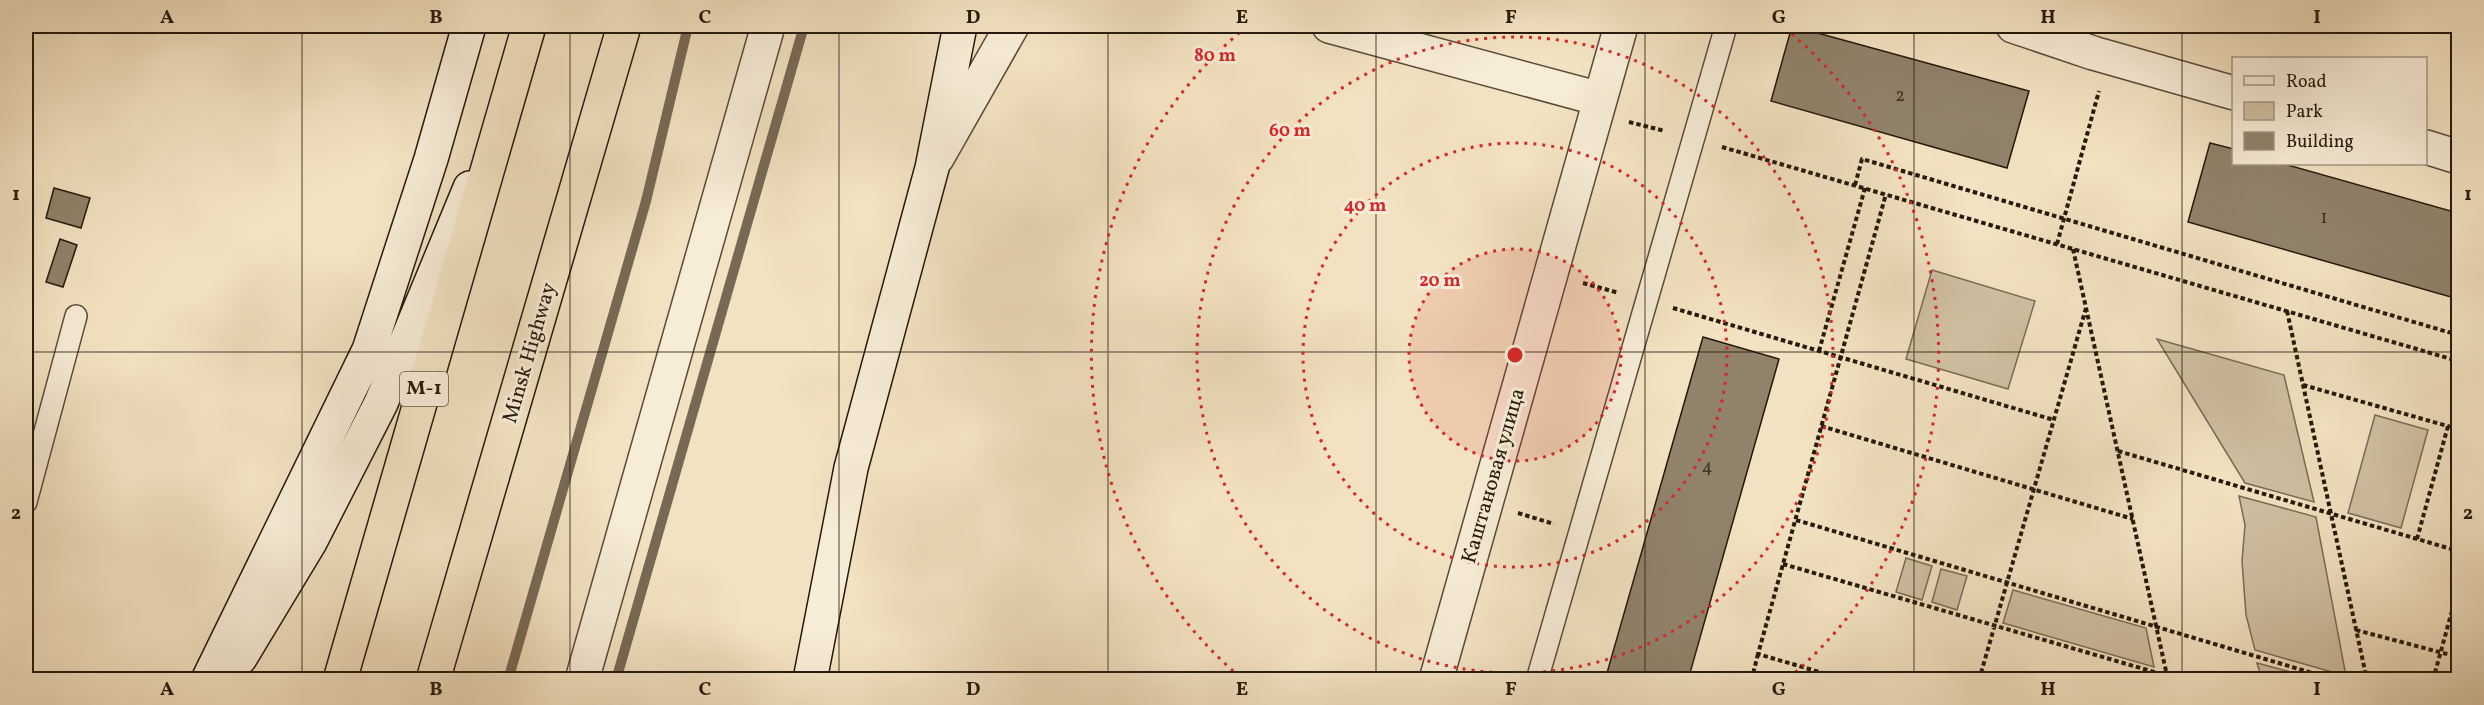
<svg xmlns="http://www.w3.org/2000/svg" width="2484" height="705" font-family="Vollkorn,serif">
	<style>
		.green { fill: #d0c0a2; stroke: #7a6c58; stroke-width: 1.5 }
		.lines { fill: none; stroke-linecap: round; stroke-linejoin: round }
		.stream { stroke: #776954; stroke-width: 10 }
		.building { fill: #90826b; stroke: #25190d; stroke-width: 1.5 }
		.service-casing { stroke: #584b3a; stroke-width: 24 }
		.minor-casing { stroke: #584b3a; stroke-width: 36 }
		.tertiary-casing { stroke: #584b3a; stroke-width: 36 }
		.secondary-casing { stroke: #25190d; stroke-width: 36 }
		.trunk-casing { stroke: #25190d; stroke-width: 36 }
		.path { stroke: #25190d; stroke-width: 4; stroke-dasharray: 4.5 3; stroke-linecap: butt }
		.service { stroke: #f7ecd7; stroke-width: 21 }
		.minor { stroke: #f7ecd7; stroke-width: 33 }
		.tertiary { stroke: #f7ecd7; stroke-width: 33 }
		.secondary { stroke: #f7ecd7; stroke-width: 33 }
		.trunk { stroke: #f3e2c1; stroke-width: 33 }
		.grid { fill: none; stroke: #25190d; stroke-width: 1.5; stroke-opacity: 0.55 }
		.ring { fill: none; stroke: #d62828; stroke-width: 3; stroke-dasharray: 3 6 }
		.labels { text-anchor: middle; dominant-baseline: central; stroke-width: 6; stroke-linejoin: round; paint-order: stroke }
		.number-label { font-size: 18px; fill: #403324 }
		.shield { fill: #f7ecd7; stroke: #64584a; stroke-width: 1.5 }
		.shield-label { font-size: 20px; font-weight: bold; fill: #25190d }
		.street-label { font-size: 21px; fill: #25190d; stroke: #f7ecd7 }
		.centre { fill: #d62828; stroke: #f7ecd7; stroke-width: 3 }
		.ring-label { font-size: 18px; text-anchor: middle; font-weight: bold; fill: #d62828; stroke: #f7ecd7; stroke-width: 6; stroke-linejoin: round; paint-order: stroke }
		.neatline { fill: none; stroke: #25190d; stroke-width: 2 }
		.grid-label { font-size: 20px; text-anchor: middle; font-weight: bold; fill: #25190d }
	</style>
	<rect width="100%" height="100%" fill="#f3e2c1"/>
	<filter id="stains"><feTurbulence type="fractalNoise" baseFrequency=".00333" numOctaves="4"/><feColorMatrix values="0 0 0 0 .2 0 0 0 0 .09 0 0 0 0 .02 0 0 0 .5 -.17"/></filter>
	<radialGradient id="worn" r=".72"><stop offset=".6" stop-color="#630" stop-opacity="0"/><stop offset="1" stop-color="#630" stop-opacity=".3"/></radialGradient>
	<!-- green -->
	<path class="green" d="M1932,270L2035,301L2008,389L1906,359Z
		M2157,339L2284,375L2314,502L2245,483Z
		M2375,415L2428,430L2401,528L2348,513Z
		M2239,496L2316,517L2346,676L2255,650L2246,615L2242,561L2245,525Z
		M1906,558L1932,566L1922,600L1896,592Z
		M1941,569L1967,576L1957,610L1932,602Z
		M2013,590L2146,628L2154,667L2003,623Z
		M2257,663L2317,679H2262Z"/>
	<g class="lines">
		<!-- stream -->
		<path class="stream" d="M508,680L646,201L688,26
			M616,680L804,26"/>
	</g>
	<!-- building -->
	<path class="building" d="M1792,26L2029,91L2007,168L1771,101Z
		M2210,143L2234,149V164H2284L2458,213V299L2188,222Z
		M54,188L90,198L81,228L46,218Z
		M60,239L77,245L63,287L46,282Z
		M1703,337L1779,359L1688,680H1605Z"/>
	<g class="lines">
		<!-- service casing -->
		<g class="service-casing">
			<path id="service" d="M26,502L76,316
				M1537,680L1726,26"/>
		</g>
		<!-- minor casing -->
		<g class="minor-casing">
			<path id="minor" d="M1329,26L1600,99
				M2013,26L2093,53L2234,93
				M2426,147L2458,157
				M937,158L1012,26
				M1436,680L1621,26"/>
		</g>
		<!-- tertiary casing -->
		<g class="tertiary-casing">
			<path id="tertiary" d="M582,680L768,26"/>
		</g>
		<!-- secondary casing -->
		<g class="secondary-casing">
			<path id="secondary" d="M240,658L310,542L381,403L470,188
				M208,680L369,350L431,159L469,26
				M810,680L851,468L932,168L960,26"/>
		</g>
		<!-- trunk casing -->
		<g class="trunk-casing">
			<path id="trunk" d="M340,680L529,26
				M433,680L624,26"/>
		</g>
		<!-- path -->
		<path class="path" d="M1629,122L1665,131
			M1722,147L2458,361
			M1855,185L1862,159L2458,335
			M2057,244L2099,91
			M2073,249L2168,680
			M1583,283L1619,293
			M1673,308L2054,420
			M2287,311L2367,680
			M1819,351L1865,188
			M2303,385L2458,429
			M1821,426L2133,519
			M2118,451L2458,551
			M1518,513L1554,524
			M1796,520L2336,680
			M2417,539L2448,426
			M1783,564L2168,676
			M2356,630L2458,657
			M1758,654L1753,674L1771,680
			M1847,680L1758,654L1886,194
			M1979,680L2086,308
			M2433,680L2458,589"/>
		<!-- service -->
		<use href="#service" class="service"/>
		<!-- minor -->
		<use href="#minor" class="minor"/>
		<!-- tertiary -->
		<use href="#tertiary" class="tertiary"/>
		<!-- secondary -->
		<use href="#secondary" class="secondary"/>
		<!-- trunk -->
		<use href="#trunk" class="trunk"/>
	</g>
	<!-- grid -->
	<path class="grid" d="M302,26V680M570,26V680M839,26V680M1108,26V680M1376,26V680M1645,26V680M1914,26V680M2182,26V680M26,352H2458"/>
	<!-- distance rings -->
	<circle cx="1515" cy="355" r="106" fill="#d62828" fill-opacity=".12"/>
	<g class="ring">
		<circle cx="1515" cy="355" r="106"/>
		<circle cx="1515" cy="355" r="212"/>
		<circle cx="1515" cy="355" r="318"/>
		<path d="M1240 677A424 424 0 0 1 1245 28M1785 28A424 424 0 0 1 1790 677"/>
	</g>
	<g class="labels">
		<!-- number labels -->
		<g class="number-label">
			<text x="1900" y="96">2</text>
			<text x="2324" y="218">1</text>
			<text x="1707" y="467">4</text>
		</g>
		<!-- shield labels -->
		<rect class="shield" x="400" y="372" width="48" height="34" rx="4.5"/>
		<g class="shield-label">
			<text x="424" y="389">М-1</text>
		</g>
		<!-- street labels -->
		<g class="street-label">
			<text transform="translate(530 353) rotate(-74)">Minsk Highway</text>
			<text transform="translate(1494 476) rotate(-74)">Каштановая улица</text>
		</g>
	</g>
	<circle cx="1515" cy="355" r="9" class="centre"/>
	<g class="ring-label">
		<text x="1215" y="61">80 m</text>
		<text x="1290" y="136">60 m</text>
		<text x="1365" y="211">40 m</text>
		<text x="1440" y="286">20 m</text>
	</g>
	<!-- margin -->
	<rect width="2484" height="705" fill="none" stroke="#f3e2c1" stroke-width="66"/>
	<!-- legend -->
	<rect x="2232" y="57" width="195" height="108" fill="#f7ecd7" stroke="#a39886" stroke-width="1.5"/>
	<rect x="2244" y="76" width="30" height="9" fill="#f7ecd7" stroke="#a39886" stroke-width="1.5"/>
	<text x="2286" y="87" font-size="18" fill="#25190d">Road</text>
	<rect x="2244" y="102" width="30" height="18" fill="#d0c0a2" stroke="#a39886" stroke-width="1.5"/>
	<text x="2286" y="117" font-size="18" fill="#25190d">Park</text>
	<rect x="2244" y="132" width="30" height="18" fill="#90826b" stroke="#a39886" stroke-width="1.5"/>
	<text x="2286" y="147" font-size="18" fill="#25190d">Building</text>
	<rect x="33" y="33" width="2418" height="639" class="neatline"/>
	<g class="grid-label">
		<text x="167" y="23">A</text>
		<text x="436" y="23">B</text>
		<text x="705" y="23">C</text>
		<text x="973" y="23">D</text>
		<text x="1242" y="23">E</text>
		<text x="1511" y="23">F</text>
		<text x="1779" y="23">G</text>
		<text x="2048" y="23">H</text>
		<text x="2317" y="23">I</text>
		<text x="16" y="200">1</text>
		<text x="2468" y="200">1</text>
		<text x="16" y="519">2</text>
		<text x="2468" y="519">2</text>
		<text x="167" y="695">A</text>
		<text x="436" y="695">B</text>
		<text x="705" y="695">C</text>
		<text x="973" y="695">D</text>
		<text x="1242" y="695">E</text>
		<text x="1511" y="695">F</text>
		<text x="1779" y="695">G</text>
		<text x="2048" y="695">H</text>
		<text x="2317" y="695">I</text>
	</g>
	<rect width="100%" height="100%" filter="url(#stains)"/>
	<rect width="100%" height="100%" fill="url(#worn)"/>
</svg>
